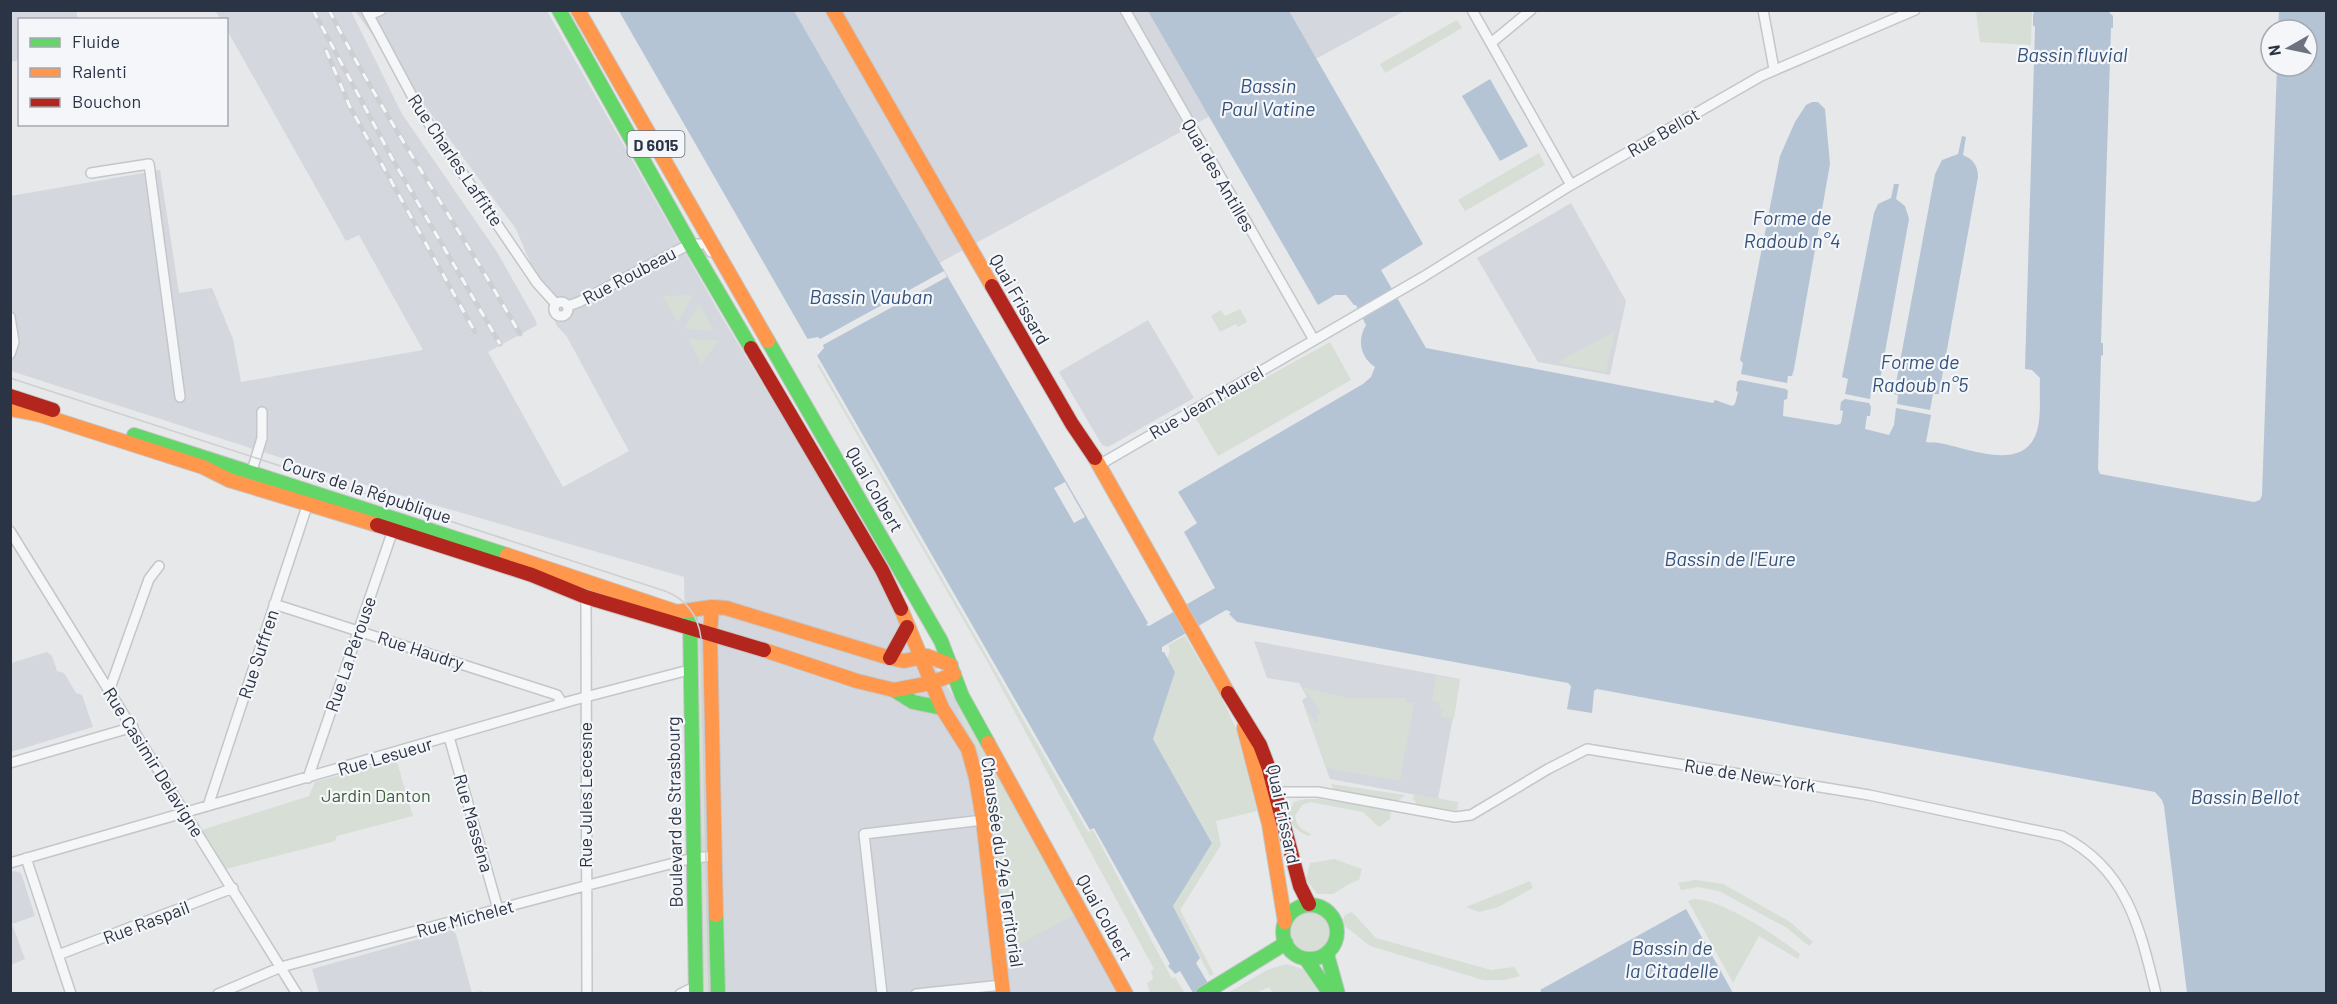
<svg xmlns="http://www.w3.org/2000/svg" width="2337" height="1004" font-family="Barlow,sans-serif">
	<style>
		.built { fill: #d4d7dd }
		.green { fill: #d6ded6 }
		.water { fill: #b4c4d5 }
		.pier { fill: #e6e8ea }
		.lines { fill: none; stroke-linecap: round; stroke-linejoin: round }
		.street-casing { stroke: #c4c6c8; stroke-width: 12 }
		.fast-casing { stroke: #c4c6c8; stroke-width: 16 }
		.slow-casing { stroke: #c4c6c8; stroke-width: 16 }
		.jam-casing { stroke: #c4c6c8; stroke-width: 16 }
		.street { stroke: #f5f6f7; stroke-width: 9 }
		.fast { stroke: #63d668; stroke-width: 14 }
		.slow { stroke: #ff974d; stroke-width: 14 }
		.jam { stroke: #b3261e; stroke-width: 14 }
		.tram { stroke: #cecfd2; stroke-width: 1.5 }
		.rail-casing { stroke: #cecfd2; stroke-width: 5 }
		.rail { stroke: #f4f6f9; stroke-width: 3; stroke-dasharray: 9; stroke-linecap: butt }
		.labels { text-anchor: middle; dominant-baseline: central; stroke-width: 4.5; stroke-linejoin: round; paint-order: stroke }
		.shield { fill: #f4f6f9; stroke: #676e7b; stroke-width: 1.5 }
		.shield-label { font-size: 16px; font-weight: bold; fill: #2b3445 }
		.street-label { font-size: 18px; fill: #2b3445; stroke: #f4f6f9 }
		.park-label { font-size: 18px; fill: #3f6138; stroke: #f4f6f9 }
		.water-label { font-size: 20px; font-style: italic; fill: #34527a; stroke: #f4f6f9 }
	</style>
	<rect width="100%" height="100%" fill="#e6e8ea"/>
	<!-- built -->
	<path class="built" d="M11,10L76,11L78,19L20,20L19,60L11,62Z
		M215,11H351L402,114L497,252L535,319L537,325L488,352L563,487L629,451L567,337L557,326L516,229L355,11H547L723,319L958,704L1119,993H693L684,577L369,486L11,371V196L160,170L179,293L212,288L233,339L241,382L423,350L359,235L346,241L227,30L226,20L221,19Z
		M766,11H1404L928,269Z
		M1571,203L1626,301L1610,375L1538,362L1477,258Z
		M1148,320L1194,398L1108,447L1102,445L1059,372Z
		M1254,641L1460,679L1438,799L1330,779L1302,700L1307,697L1299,683L1267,678Z
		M47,652L52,656L57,671L64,673L76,693L82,695L93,727L11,752V663Z
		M15,871L21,873L35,916L12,924L25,959L11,965L10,872Z
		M452,930L456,934L472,993L482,991L483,993H319L312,969Z"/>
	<!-- green -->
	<path class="green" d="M1976,11H2032L2031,45L1980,42Z
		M1457,20L1462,28L1385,73L1380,64Z
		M1539,153L1545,165L1465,211L1458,200Z
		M693,295L678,322L662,296Z
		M699,304L714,331L684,329Z
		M1240,309L1247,322L1238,327L1236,324L1220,332L1211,316L1221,310L1225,316Z
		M1615,331L1606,372L1556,363Z
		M688,339L719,340L701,364Z
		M1330,342L1351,380L1218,456L1195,417Z
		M819,364L1088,832L1093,830L1172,979L1175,977L1184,992L1181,993H1150L1147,983L1153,979L1151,971L1154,969L988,663L817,365Z
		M1185,636L1222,699L1235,726L1257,811L1216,821L1221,845L1180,910L1214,974L1210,976L1173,906L1212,842L1153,739L1175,672L1167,659L1170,650L1168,645Z
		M691,650L707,656L711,836H696Z
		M1436,676L1460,679L1454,719L1441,717L1442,710L1439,709L1440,703L1432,701Z
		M1302,687L1348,698H1406L1407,703H1414L1400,781L1326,768L1304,705L1315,722L1319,720L1316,716L1321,712Z
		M963,706L1074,915L1009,950L987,778L978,751L957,710Z
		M396,759L413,816L337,836L335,841L226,869L202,830L309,796L315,782Z
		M1331,784L1405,795L1398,801L1334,790Z
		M1414,794L1458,802L1457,811L1417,804L1413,799Z
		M1305,799H1319L1391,810L1390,819L1379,827L1363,812L1310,802L1302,805L1295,816C1297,826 1301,830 1311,834L1310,836C1298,833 1293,826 1287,816L1294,802Z
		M1334,859L1362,869L1359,880L1349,884L1333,894H1317L1306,879L1310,863Z
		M1696,880L1723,884L1790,922L1813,942L1809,946L1787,928L1719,891L1698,887L1681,890L1678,883Z
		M697,881H712L715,993H700Z
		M1530,881L1533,888L1498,907L1479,912L1466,907Z
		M1694,899C1722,899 1778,937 1800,954L1798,959L1759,936L1733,983L1688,901Z
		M1352,912L1376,938L1491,970L1514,967L1520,976L1504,980H1483L1370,946L1345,926L1343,920L1345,915Z
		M1291 932a19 19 0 1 1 38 0a19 19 0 1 1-38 0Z
		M1286,964L1303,969L1319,993H1273L1269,987L1256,993H1228L1267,970Z"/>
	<!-- water -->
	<path class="water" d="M2035,10L2108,11L2113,16V28H2111L2101,343H2103V355L2101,356L2098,469L2100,474L2254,502L2260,500L2262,495L2277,66H2307V30H2278L2279,11H2326V993H2187L2164,806L2162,800L2155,792L1597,689L1594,691L1592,713L1567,709L1571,686L1568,683L1237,622L1229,614L1231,612L1226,610L1162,647V652H1164L1175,672L1153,739L1212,843L1173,906L1200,958L1196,963L1214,993H1193L1180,971L1175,974L1168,966L1170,964L1094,828L1090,830L619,11H794L1148,623L1146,625L1149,626L1215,588L1184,532L1197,523L1178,492L1363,384L1371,377L1375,367C1360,357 1357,340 1366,325L1356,305H1354L1346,295H1335L1318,305L1148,11H1289L1423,244L1381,270L1426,348L1713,403L1715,400L1732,406L1735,404L1738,392L1736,391L1737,382L1740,380L1786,389L1788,391L1787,399L1784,400L1783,416L1837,425L1841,423L1843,411L1840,410L1841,402L1845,399L1869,403L1871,407L1870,416H1867L1865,429L1889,435L1894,425L1896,408L1931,415L1926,442C1931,443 1935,442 1939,443C1966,447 2021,473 2036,434C2042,418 2039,395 2040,378L2032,370L2025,369L2035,27L2033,25V15Z
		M1490,79L1528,146L1500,161L1462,96Z
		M1812,102H1818L1825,109L1830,164L1794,369L1792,376H1788L1787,383L1741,374L1743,363L1740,360L1780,156L1795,122L1806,105Z
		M1962,136L1966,137L1963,155C1973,159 1978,166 1978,177L1939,394H1933L1930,410L1897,404L1898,395L1894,394L1935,174L1942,160L1958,154Z
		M1894,184H1899L1896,199L1905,206L1909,219L1878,391L1871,390L1870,399L1845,394L1848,379L1842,377L1874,213L1878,204L1891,198Z
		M1686,909L1733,993H1542L1540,990Z"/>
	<!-- pier -->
	<path class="pier" d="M944,271L947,277L823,345L824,348L817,356L807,339L818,337L820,339Z
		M1065,482L1085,517L1074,523L1054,488Z"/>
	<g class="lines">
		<!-- street casing -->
		<g class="street-casing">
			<path id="street" d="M366,10L419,109L537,283L556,304
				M1125,10L1314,340
				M1472,10L1571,185
				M1763,10L1774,69
				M369,15L381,10
				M1491,43L1531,10
				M91,173L149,164L180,397
				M554 309a7 7 0 1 1 14 0a7 7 0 1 1-14 0Z
				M568,306L579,302L690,244H706L711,252
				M10,317L14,342L10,354
				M1099,465L1423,277L1571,185L1761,76L1915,10
				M250,477L262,438V412
				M10,531L297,994
				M586,597L587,994
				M274,604L557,695L562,703
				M109,691L149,579L159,566
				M449,737L498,909
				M10,763L133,727
				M308,778L393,530
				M1270,795L1282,792H1318L1455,817L1471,815L1548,769L1587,749L1869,795L2062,836C2127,869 2140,928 2156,994
				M208,806L308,503
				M26,858L71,994
				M10,863L574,700L689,670
				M58,955L233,888
				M218,994L281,967L581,887L693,858L715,856
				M680,994L696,986
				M882,994L864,834L983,820
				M916,994L1002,985"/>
		</g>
		<!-- fast casing -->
		<g class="fast-casing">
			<path id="fast" d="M559,10L690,244L751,348
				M768,341L941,641L962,696L988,743
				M134,435L507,555
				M690,621L696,994
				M894,690L913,702L942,708
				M1283 932a27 27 0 1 1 54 0a27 27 0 1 1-54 0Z
				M716,915L718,994
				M1327,954L1338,994
				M1306,959L1330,994
				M1203,994L1286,943"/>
		</g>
		<!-- slow casing -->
		<g class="slow-casing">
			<path id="slow" d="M578,10L768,341
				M833,10L992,286
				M10,409L41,415L203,467L229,480L377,525
				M1095,458L1228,693
				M507,555L677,612L712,607L726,608L890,658L904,661L927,656L951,665
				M712,607L710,634L716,915
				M901,609L942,708L968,749L976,778L983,820L1003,994
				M764,650L857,681L894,690L931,683L954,674
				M1244,728L1269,824L1285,922
				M988,743L1126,994"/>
		</g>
		<!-- jam casing -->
		<g class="jam-casing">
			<path id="jam" d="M992,286L1072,424L1095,458
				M751,348L882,570L901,609
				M10,396L53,410
				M377,525L532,575L586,597L764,650
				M890,658L907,627
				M1228,693L1260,745L1268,766L1300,886L1309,904"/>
		</g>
		<!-- street -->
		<use href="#street" class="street"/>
		<!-- fast -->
		<use href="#fast" class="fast"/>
		<!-- slow -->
		<use href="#slow" class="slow"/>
		<!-- jam -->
		<use href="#jam" class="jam"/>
		<!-- tram -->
		<path class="tram" d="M10,378L665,591C686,599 698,615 701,638L709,994"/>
		<!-- rail casing -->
		<g class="rail-casing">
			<path id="rail" d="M313,10L393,160L500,344
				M329,10C386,122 458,225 520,334
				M326,50L350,107L475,332"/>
		</g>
		<!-- rail -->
		<use href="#rail" class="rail"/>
	</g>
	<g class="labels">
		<!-- shield labels -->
		<rect class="shield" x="627.5" y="131" width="57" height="26" rx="4.5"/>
		<g class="shield-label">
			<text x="656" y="144">D 6015</text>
		</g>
		<!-- street labels -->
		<g class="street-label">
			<text transform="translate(1663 132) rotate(-30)">Rue Bellot</text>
			<text transform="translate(456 160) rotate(56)">Rue Charles Laffitte</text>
			<text transform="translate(1219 175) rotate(60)">Quai des Antilles</text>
			<text transform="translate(629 275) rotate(-28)">Rue Roubeau</text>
			<text transform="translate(1020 299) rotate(60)">Quai Frissard</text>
			<text transform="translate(1206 402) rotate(-30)">Rue Jean Maurel</text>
			<text transform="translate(875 489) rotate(60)">Quai Colbert</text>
			<text transform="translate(367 490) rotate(18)">Cours de la République</text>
			<text transform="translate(421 650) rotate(18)">Rue Haudry</text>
			<text transform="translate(258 654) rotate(-72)">Rue Suffren</text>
			<text transform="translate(350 654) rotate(-71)">Rue La Pérouse</text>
			<text transform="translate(385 756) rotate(-16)">Rue Lesueur</text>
			<text transform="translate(154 762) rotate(58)">Rue Casimir Delavigne</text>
			<text transform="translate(1750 775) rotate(9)">Rue de New-York</text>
			<text transform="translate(585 795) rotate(-90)">Rue Jules Lecesne</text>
			<text transform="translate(674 812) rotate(-91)">Boulevard de Strasbourg</text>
			<text transform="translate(1284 814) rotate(78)">Quai Frissard</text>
			<text transform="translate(474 823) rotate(74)">Rue Masséna</text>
			<text transform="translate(1003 862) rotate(82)">Chaussée du 24e Territorial</text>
			<text transform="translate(1105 917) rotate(61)">Quai Colbert</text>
			<text transform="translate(465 918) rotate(-15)">Rue Michelet</text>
			<text transform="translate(146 922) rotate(-21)">Rue Raspail</text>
		</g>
		<!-- park labels -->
		<g class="park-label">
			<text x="376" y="795">Jardin Danton</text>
		</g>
		<!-- water labels -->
		<g class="water-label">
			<text x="2072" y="54">Bassin fluvial</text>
			<text x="1268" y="85">Bassin<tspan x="1268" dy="23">Paul Vatine</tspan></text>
			<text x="1792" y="217">Forme de<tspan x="1792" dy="23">Radoub n°4</tspan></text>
			<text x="871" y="296">Bassin Vauban</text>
			<text x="1920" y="361">Forme de<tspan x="1920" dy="23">Radoub n°5</tspan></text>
			<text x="1730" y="558">Bassin de l'Eure</text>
			<text x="2245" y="796">Bassin Bellot</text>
			<text x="1672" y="947">Bassin de<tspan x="1672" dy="23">la Citadelle</tspan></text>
		</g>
	</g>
	<!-- border -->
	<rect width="2337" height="1004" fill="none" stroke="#2b3445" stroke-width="24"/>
	<!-- legend -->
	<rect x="18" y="18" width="210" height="108" fill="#f4f6f9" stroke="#a4a8b1" stroke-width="1.5"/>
	<rect x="30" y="38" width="30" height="9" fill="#63d668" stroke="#a4a8b1" stroke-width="1.5"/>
	<text x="72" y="48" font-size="18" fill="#2b3445">Fluide</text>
	<rect x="30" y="68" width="30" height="9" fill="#ff974d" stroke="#a4a8b1" stroke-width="1.5"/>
	<text x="72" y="78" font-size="18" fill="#2b3445">Ralenti</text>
	<rect x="30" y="98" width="30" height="9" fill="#b3261e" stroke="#a4a8b1" stroke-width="1.5"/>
	<text x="72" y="108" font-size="18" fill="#2b3445">Bouchon</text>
	<!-- north arrow -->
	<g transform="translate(2289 48) rotate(261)"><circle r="28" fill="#f4f6f9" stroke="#a4a8b1" stroke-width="1.5"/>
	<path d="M0-4.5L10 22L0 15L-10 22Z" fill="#6c737f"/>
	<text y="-9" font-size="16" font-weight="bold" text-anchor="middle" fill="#2b3445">N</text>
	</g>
</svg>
